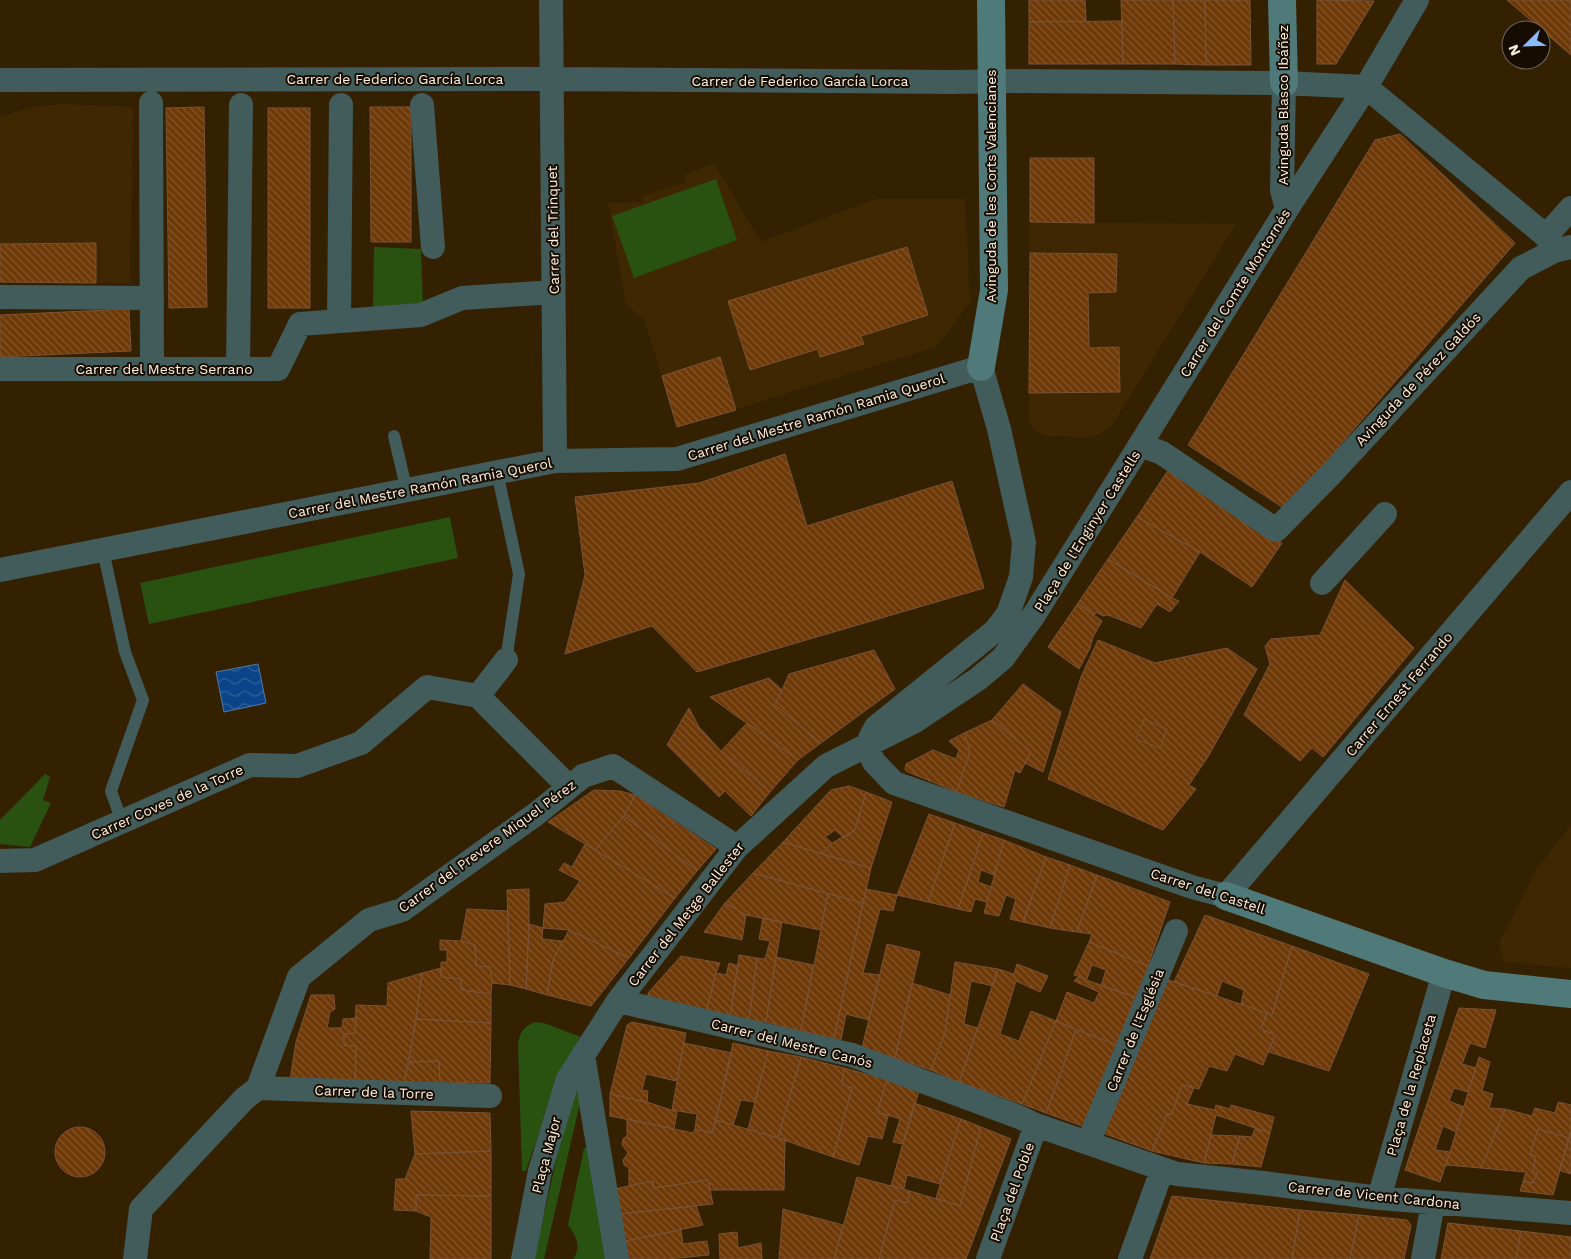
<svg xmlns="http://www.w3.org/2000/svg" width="1571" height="1259" viewBox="0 0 1571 1259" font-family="'Work Sans',sans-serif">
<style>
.built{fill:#3f2801}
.green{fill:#295110}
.water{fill:url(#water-waves);stroke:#5479a3}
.building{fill:url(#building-back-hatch);stroke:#7a5236}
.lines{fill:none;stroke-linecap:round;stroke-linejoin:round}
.lane{stroke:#425b5b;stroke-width:12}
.street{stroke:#425b5b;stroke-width:24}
.secondary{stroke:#507979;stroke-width:28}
.labels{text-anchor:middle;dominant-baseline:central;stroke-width:4;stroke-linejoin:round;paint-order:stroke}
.street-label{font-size:14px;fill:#fff2e1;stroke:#170c00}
</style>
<defs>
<pattern id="water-waves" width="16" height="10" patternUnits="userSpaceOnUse" patternTransform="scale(1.25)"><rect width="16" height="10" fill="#0a4589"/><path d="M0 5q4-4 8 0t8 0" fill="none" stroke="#2f6099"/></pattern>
<pattern id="building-back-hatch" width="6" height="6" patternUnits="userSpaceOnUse" patternTransform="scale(1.25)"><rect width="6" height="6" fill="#6e3907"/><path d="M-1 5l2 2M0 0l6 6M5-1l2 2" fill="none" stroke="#84562b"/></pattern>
</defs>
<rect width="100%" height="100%" fill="#342102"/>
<path class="built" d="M63 104 133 107 130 283 0 282V117L31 107Z
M714 163 761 242 875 199H965L970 302 936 347 677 427 645 321 626 304 608 203 643 202 642 196 687 182 684 175Z
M1030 222 1236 224 1111 427 1098 435 1084 437 1042 435 1034 429 1029 419Z
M1571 825V968L1504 962 1499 943 1536 870Z"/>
<path class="green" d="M716 179 737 240 634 278 612 216Z
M374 247 421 249 423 306 373 307Z
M450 517 458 558 149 624 140 583Z
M45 774 50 777 43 800 51 803 30 847 0 844V820Z
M535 1022 544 1023 581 1037C559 1080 541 1125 526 1171H522L518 1044C520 1032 523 1027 535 1022Z
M572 1090 577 1093 580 1103 544 1259H534Z
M584 1148 594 1150 609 1259H573C582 1247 576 1236 568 1225Z"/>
<path class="water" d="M258 664 266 703 224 712 216 672Z"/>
<path class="building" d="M1029 0H1085L1086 21 1029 22Z
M1121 0H1173L1175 64H1123Z
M1173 0H1205L1206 65 1175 64Z
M1205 0H1250L1251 65H1206Z
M1317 0 1374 1 1336 64H1317Z
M1507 0H1571V55Z
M1122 21 1123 64H1029V22Z
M204 107 207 307 169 308 166 108Z
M370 107H411V242H371Z
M268 108H310V308H268Z
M1400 134 1515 243 1285 509 1188 445 1375 140Z
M1030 158H1094V223L1030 222Z
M96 243V283L0 282V244Z
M907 247 928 315 861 336 864 344 820 357 818 349 750 370 728 301Z
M1030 253 1117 254 1116 292 1088 293 1089 348 1119 347 1120 392 1029 393Z
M129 309 131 351 0 357V315Z
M720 357 736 410 677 427 662 376Z
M785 454 807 526 952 481 984 588 697 672 652 626 565 654 585 575 575 497 699 483Z
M1171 466 1282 543 1252 587 1197 550 1137 517Z
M1137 517 1200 552 1172 598 1108 559Z
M1108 559 1172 598 1179 601 1170 612 1157 604 1141 628 1108 615 1103 616 1096 612 1094 616 1078 603Z
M1345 580 1414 648 1323 757 1312 748 1300 761 1244 715 1270 664 1265 646 1271 639 1320 635Z
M1078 603 1102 621 1093 637 1090 648 1079 669 1048 647Z
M1098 640 1155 663 1227 648 1257 669 1209 755 1189 785 1196 789 1163 830 1048 779 1081 677Z
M874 650 895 689 821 743 775 705 789 674Z
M769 678 782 690 775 705 821 743 798 760 710 697Z
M1023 684 1061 712 1043 772 1025 763 1031 752 992 720Z
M689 708 699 727 721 751 770 792 751 816 725 791 719 797 667 745Z
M1144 719 1167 729 1160 748 1136 739Z
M992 720 1031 752 1020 773 1015 770 1004 807 957 792 970 751 964 733Z
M747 723 798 760 770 792 721 751Z
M964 733 970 751 957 792 908 772 905 770 906 764 933 750 956 759 959 750 949 741Z
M849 786 866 792 855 830 844 838 835 830 825 837 832 843 822 854 783 842 831 790Z
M594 790 620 791 635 795 624 816 595 850 548 822Z
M866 792 892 802 871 868 822 854 832 843 855 830Z
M635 795 716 849 697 871 624 816Z
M929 814 955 823 928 902 897 895Z
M624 816 697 871 675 898 595 850Z
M955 823 983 833 958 909 928 902Z
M983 833 1004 840 994 875 981 870 978 882 991 887 987 902 975 899 971 912 958 909Z
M1004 840 1046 857 1023 922 1010 919 1016 899 1006 895 999 916 984 913Z
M783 842 871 868 863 903 753 873Z
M585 844 675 898 629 958 569 930 543 928 545 904 565 902 580 881 559 870 564 863 572 867Z
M1046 857 1070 865 1050 928 1023 922Z
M1070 865 1097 875 1077 932 1050 928Z
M753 873 828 894 820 930 746 915 725 903Z
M1097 875 1170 902 1148 966 1089 942 1092 934 1077 932Z
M529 889V924L526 989 510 985 507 890Z
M866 889 897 895 893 911 880 909 863 973 880 975 869 1020 846 1014 841 1040 834 1038Z
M828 894 863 903 834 1038 801 1031Z
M725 903 746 915 742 940 704 932Z
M467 909 508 911 510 985 492 983 490 967 476 966 475 945 461 941Z
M1205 915 1292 946 1272 1015 1241 1004 1244 990 1222 981 1217 996 1174 982Z
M763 918 782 922 766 1022 749 1020 757 958 765 959 770 941 759 939Z
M529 924 543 928 542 939 563 941 553 960 547 995 526 989Z
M569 930 629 958 591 1006 547 995 553 960Z
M440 940 461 941 475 945 476 966 490 967 492 983 491 994 461 990V979L441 977V962H447V950H440Z
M1089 942 1148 966 1135 997 1101 986 1106 970 1092 965 1087 979 1074 975Z
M887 944 920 952 895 1058 862 1048Z
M1292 946 1369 974 1329 1071 1269 1052 1275 1035 1261 1029 1267 1013 1272 1015Z
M739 955 757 958 749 1020 730 1018Z
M681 956 720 963 716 973 706 1012 648 997V993Z
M776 957 813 965 801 1031 766 1022Z
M955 962 998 969 993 986 971 981 964 1024 978 1028 959 1082 931 1070 945 1033Z
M729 963 738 966 730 1018 706 1012 716 973 726 975Z
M1017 964 1048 976 1040 992 1016 981 1000 1034 1019 1041 1031 1011 1056 1021 1022 1104 959 1082 998 969 1014 974Z
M441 968V977L461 979V990L491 994V1023L416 1019 422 973Z
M422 973 416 1019 404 1083 355 1082 356 1046 344 1045V1034L355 1033 356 1005 387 1006 388 983Z
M1078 977 1135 997 1117 1045 1056 1021 1067 992 1094 1003 1099 992 1074 981Z
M1163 978 1267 1013 1261 1029 1275 1035 1263 1065 1235 1054 1227 1071 1209 1066 1199 1089 1182 1085 1172 1114H1167L1152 1151 1100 1132Z
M912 983 950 995 945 1033 931 1070 895 1058Z
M311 995H334L335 1009 330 1012 327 1028H342L343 1019 356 1018 355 1033 344 1034V1045L356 1046 355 1082 290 1080 296 1042Z
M1459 1008 1496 1010 1485 1048 1470 1043 1462 1064 1476 1068 1468 1092 1454 1088 1449 1101 1464 1107 1456 1132 1443 1126 1435 1150 1450 1152 1440 1182 1405 1170Z
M416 1019 491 1023 490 1083 440 1082 439 1061 409 1062Z
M1056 1021 1076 1030 1046 1113 1022 1104Z
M632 1022 686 1033 676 1081 646 1074 642 1090 648 1091 647 1102 610 1094 627 1025Z
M1076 1030 1117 1045 1085 1127 1046 1113Z
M684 1043 732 1053 712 1133 695 1129 697 1114 672 1110Z
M733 1043 768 1051 755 1102 741 1100 733 1125 716 1120Z
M768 1051 801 1057 778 1138 748 1129Z
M801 1057 844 1068 842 1085 852 1088 833 1157 778 1138Z
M1479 1057 1490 1062 1482 1091 1493 1094 1489 1108 1505 1109 1481 1168 1446 1165Z
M439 1061 440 1082 404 1083 409 1062Z
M844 1068 887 1080 877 1112 888 1116 882 1139 868 1136 859 1165 833 1157 852 1088 842 1085Z
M887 1080 919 1091 903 1144 893 1142 900 1119 877 1112Z
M1182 1085 1194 1088 1187 1104 1215 1110 1216 1105 1230 1109 1231 1105 1274 1117 1270 1133 1216 1115 1204 1163 1152 1151 1167 1114H1172Z
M610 1094 647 1102 677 1112 674 1129 610 1116Z
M1558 1102 1571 1105V1131L1569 1138 1538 1129 1530 1154 1536 1156 1533 1171 1537 1173 1533 1183 1523 1182 1526 1172 1481 1168 1505 1109 1532 1116 1535 1108 1555 1113Z
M914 1103 961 1119 940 1184 907 1175 904 1189 891 1186Z
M411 1111 490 1113 491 1151 415 1154Z
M627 1119 693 1133 695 1129 712 1133 716 1120 785 1140 784 1190H710L708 1180 653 1188V1181L629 1186V1168L624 1165 623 1160 628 1153 622 1145 623 1139 627 1136Z
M961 1119 981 1127 960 1206 936 1198Z
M55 1152a25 25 0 1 1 50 0a25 25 0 1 1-50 0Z
M981 1127 1011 1139 966 1259H879L895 1200 907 1203 910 1191 960 1206Z
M1255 1128 1270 1133 1261 1167 1232 1164 1240 1136 1252 1137Z
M1538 1129 1569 1138 1553 1195 1520 1191 1523 1182 1533 1183 1537 1173 1533 1171 1536 1156 1530 1154Z
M1571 1131V1174L1559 1170Z
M1211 1135 1240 1136 1232 1164 1204 1163Z
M491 1151V1196L416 1195V1211L394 1210 396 1179H405L415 1154Z
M857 1177 910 1191 907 1203 895 1200 879 1259H834Z
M708 1180 713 1204 620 1214 614 1189 653 1181V1188Z
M416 1195 491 1196V1259H430L431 1217 416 1211Z
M1172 1196 1300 1210 1292 1259H1150Z
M696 1206 703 1225 625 1241 620 1214Z
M783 1209 843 1225 834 1259H779Z
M1300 1210 1359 1215 1350 1259H1292Z
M1359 1215 1407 1220 1411 1225 1404 1259H1350Z
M1448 1223 1521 1231 1516 1259H1441Z
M681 1230 683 1244 707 1241 709 1255 668 1259H628L625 1241Z
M1521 1231 1571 1237V1259H1516Z
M737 1232 738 1248 761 1243 762 1259H720L719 1234Z"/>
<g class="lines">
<path class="lane" d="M394 436 407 491
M497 472 519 574 506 660
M103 550 125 652 143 700 111 791 122 822"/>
<path class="street" d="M551 0 555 461
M0 80 552 79 952 82 1019 81 1284 83 1366 87 1546 236 1554 251
M1284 83 1282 190 1287 209
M151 103 152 369
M422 105 433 247
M1546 236 1571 208
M0 297 152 298
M339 321 341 105
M0 369H278L300 324 421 315 462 298 539 293
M238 369 241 105
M1141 445 1162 453 1276 530 1330 475 1521 268 1554 251 1571 247
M0 570 555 461 677 459 981 367 999 429 1024 542 1021 577 1008 614 996 630 876 727 870 738
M1322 583 1385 514
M478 696 569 787
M478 696 506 660
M866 745 874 762 894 783 1192 887 1226 896 1571 492
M0 861 35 860 250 765 297 766 361 743 427 687 478 696
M618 1001 852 1055 1019 1117 1036 1125 1177 1174 1263 1183 1379 1198 1571 1213
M583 1055 617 1259
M258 1088 490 1096
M1088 1143 1176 931
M1379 1198 1444 973
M135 1259 141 1209 244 1099 258 1088 299 977 369 920 402 910 536 814 583 776 613 766 737 847
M523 1259 540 1171 568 1079 618 1001 737 847 826 766 915 721 978 679 1003 658 1034 615 1287 209 1366 87 1417 0
M988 1259 1036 1125
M1130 1259 1162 1170
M1423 1259 1433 1203"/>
<path class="secondary" d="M1282 0 1284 83
M981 367 994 290 991 0
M1226 896 1444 973 1484 985 1571 994"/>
</g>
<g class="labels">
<g class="street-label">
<text x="395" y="79">Carrer de Federico García Lorca</text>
<text x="800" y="81">Carrer de Federico García Lorca</text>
<text transform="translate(1283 105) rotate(-90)">Avinguda Blasco Ibáñez</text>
<text transform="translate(991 186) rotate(-90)">Avinguda de les Corts Valencianes</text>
<text transform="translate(553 230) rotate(-91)">Carrer del Trinquet</text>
<text transform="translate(1235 293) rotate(-58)">Carrer del Comte Montornés</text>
<text x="164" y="369">Carrer del Mestre Serrano</text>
<text transform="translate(1418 379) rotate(-47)">Avinguda de Pérez Galdós</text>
<text transform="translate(816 417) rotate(-17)">Carrer del Mestre Ramón Ramia Querol</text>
<text transform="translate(420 488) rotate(-11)">Carrer del Mestre Ramón Ramia Querol</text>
<text transform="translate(1087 531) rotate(-58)">Plaça de l'Enginyer Castells</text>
<text transform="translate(1399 694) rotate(-50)">Carrer Ernest Ferrando</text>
<text transform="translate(167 802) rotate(-24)">Carrer Coves de la Torre</text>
<text transform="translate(487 846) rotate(-36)">Carrer del Prevere Miquel Pérez</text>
<text transform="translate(1208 891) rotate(18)">Carrer del Castell</text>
<text transform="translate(686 914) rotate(-52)">Carrer del Metge Ballester</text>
<text transform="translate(1135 1030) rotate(-68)">Carrer de l'Església</text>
<text transform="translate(792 1043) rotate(14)">Carrer del Mestre Canós</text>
<text transform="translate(1411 1085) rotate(-74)">Plaça de la Replaceta</text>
<text transform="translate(374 1092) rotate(2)">Carrer de la Torre</text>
<text transform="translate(546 1155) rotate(-75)">Plaça Major</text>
<text transform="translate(1012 1192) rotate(-70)">Plaça del Poble</text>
<text transform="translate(1374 1195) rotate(6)">Carrer de Vicent Cardona</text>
</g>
</g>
<g transform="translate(1526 45) rotate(247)"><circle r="24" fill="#170c00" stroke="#74685a"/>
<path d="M0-4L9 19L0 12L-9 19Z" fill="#89bafc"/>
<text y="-8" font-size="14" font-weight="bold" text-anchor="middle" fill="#fff2e1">N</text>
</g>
</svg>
